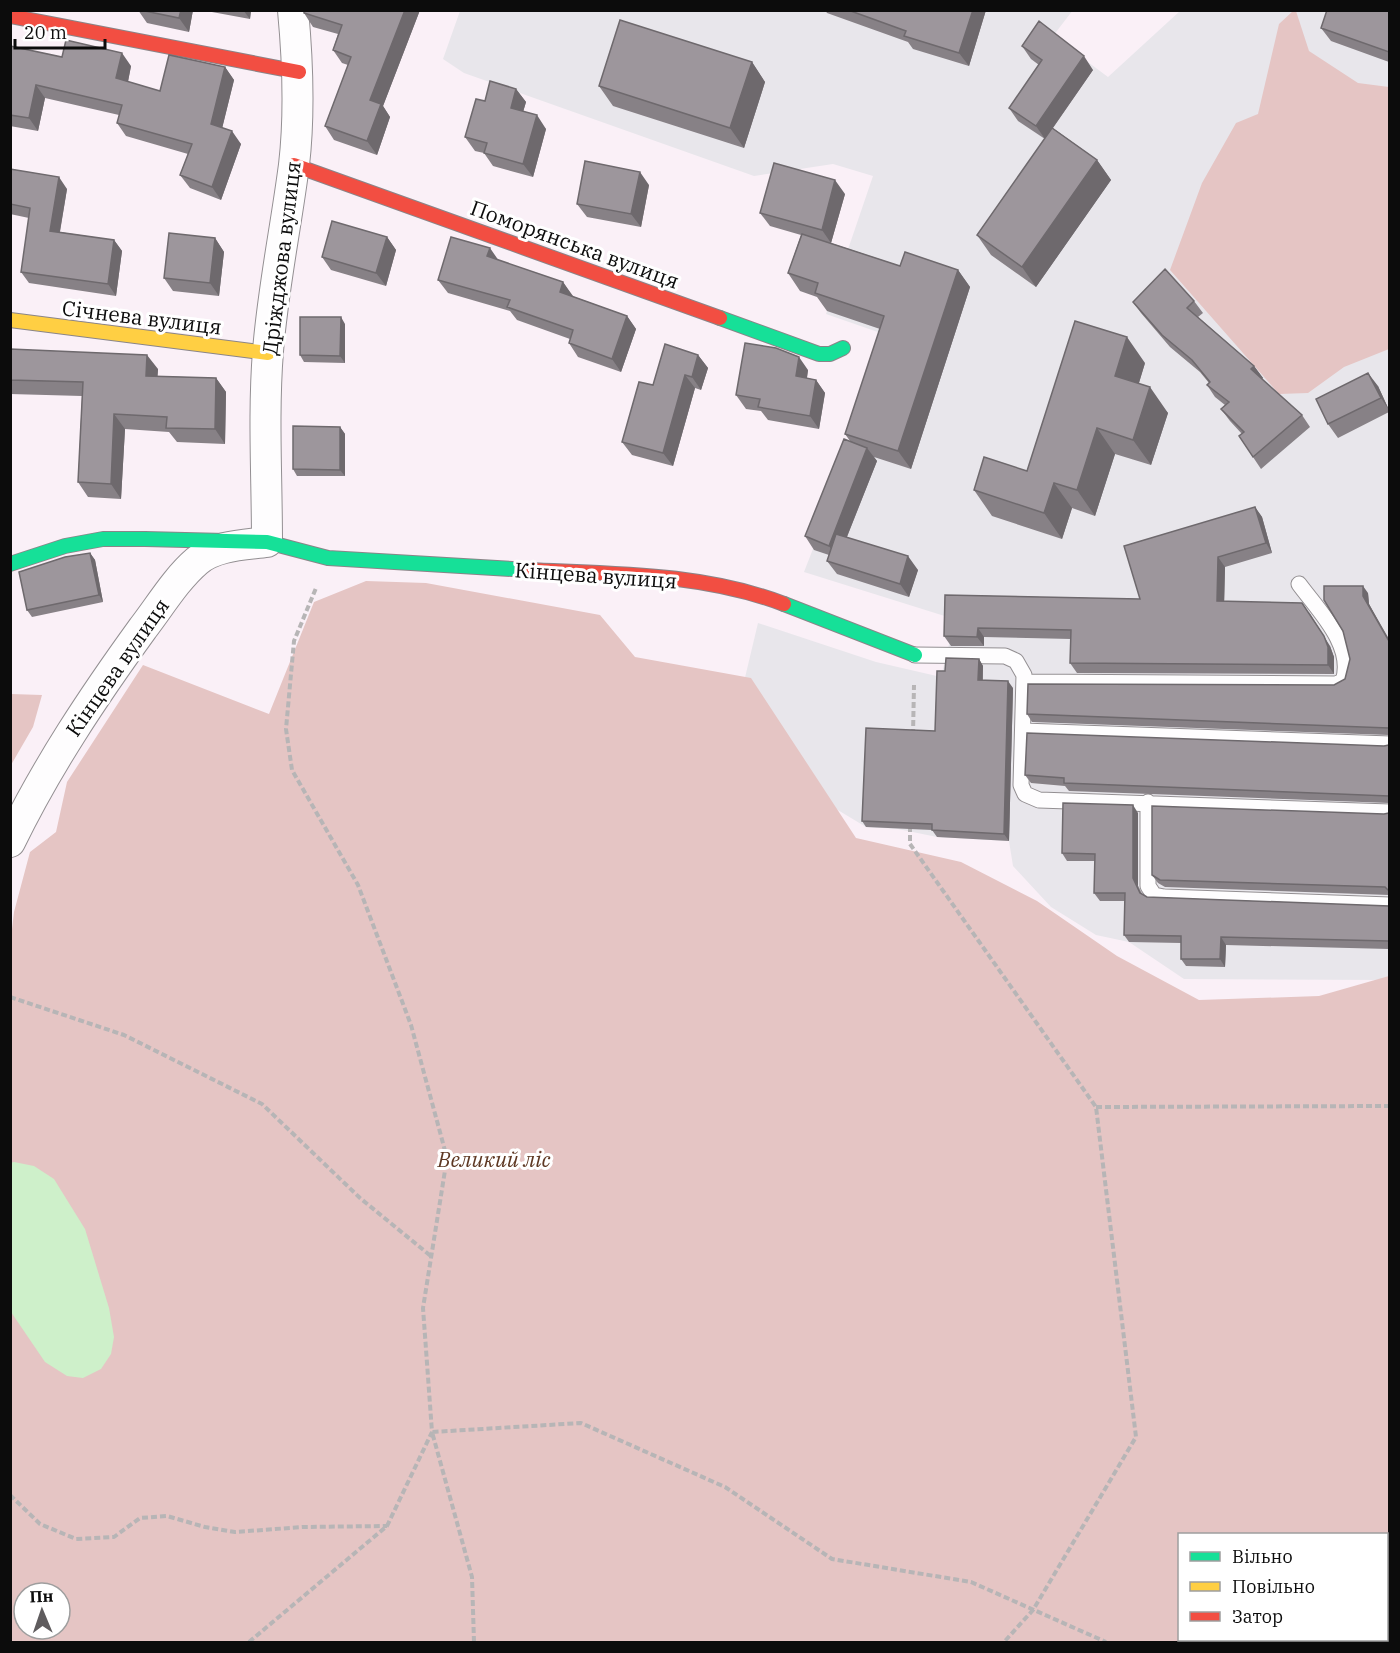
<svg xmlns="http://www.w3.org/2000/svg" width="1400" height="1653" viewBox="0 0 1400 1653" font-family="'IBM Plex Serif',serif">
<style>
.industrial{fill:#e8e6eb}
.forest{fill:#e5c5c4;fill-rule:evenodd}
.water{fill:#cef0ca}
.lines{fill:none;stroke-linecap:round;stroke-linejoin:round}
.lane-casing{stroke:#938f92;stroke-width:17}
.street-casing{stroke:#938f92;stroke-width:32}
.fast-casing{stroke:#8a8588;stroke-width:16}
.slow-casing{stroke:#8a8588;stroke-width:16}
.jam-casing{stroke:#8a8588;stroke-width:16}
.path{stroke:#b7b5b6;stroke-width:4;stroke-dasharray:6 3;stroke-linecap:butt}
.lane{stroke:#fefdfe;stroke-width:15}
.street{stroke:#fefdfe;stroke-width:30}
.fast{stroke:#16e098;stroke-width:14}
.slow{stroke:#ffcf43;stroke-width:14}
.jam{stroke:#f24e42;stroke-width:14}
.wall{fill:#878186}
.shaded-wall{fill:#6e696d}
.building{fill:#9d969c;stroke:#6e696d;stroke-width:1.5}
.labels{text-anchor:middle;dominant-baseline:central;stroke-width:6;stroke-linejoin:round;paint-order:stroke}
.street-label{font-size:21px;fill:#0c0c0c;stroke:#fff}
.park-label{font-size:21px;font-style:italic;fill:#5e3823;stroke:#fff}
</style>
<rect width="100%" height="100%" fill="#faf0f7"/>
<path class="industrial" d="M1073 10 1053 36 1108 77 1180 11H1389V980L1184 979 1129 942 1096 935 1051 907 1013 866 1009 841 937 837 898 829 866 827 793 783 743 686 758 623 876 662 941 677 951 636V618L804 572 895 338 826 314 873 176 833 164 754 176 464 73 443 59 460 11Z"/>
<path class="forest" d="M1293 11H1296L1309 51 1358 83 1389 87V349L1344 367 1308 393 1279 394 1170 270 1202 183 1236 123 1258 114 1279 24Z
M366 581 426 583 600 615 635 657 751 678 856 838 961 862 1037 901 1117 956 1199 1000 1319 996 1389 976V1642H11L10 946 14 912 30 852 56 832 67 782 143 665 269 714 314 602ZM1180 1534H1386V1640H1180ZM24 1593H60V1629H24Z
M11 694 42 695 33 727 11 765Z"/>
<path class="water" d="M14 1162 34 1166 54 1179 85 1229 109 1308 114 1337 111 1354 101 1369 83 1378 67 1376 45 1362 11 1312 10 1163Z"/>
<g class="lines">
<defs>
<path id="lane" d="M915 655 1005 656 1016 661 1024 675 1021 785 1025 794 1039 800 1390 812
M1024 682 1336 684 1343 681C1355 646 1318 610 1299 584
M1023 731 1390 744
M1148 802V886L1154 895 1164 897 1390 905"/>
<path id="street" d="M10 842C47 766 93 697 143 628 160 606 176 579 197 561 216 545 245 545 267 542 267 479 263 414 268 351 273 288 286 227 294 165 300 113 298 63 293 10"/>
<path id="fast" d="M720 318 819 354H830L843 348
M10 564 65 546 103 539H145L267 542 328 558 529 570
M784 604 915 655"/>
<path id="slow" d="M10 320 268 353"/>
<path id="jam" d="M10 16 299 72
M294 165 720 318
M529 570C614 574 703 573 784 604"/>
</defs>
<use href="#lane" class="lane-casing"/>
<use href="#street" class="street-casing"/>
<use href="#fast" class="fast-casing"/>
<use href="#slow" class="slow-casing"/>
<use href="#jam" class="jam-casing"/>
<path class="path" d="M913 735 914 685
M910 826V844L1096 1107 1136 1437 1033 1610 1004 1642
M10 997 124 1035 262 1104 360 1198 432 1257
M1096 1107 1390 1106
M10 1495 40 1524 76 1539 114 1537 140 1518 167 1516 205 1527 235 1532 303 1527 387 1526
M249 1642 387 1526 432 1432 423 1308 447 1158 411 1025 358 885 292 770 286 729 294 641 316 588
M474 1642 472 1577 432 1432 581 1423 725 1487 832 1559 971 1582 1106 1642"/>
<use href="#lane" class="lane"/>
<use href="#street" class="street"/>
<use href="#fast" class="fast"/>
<use href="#slow" class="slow"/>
<use href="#jam" class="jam"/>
</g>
<path class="wall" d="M138 10H193L189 32 147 23Z
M201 10H251L250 19Z
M304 10H420L383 106 390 117 377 155 334 140 325 126 348 65 342 63 333 50 338 34 313 27 304 13Z
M825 10H986L969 66 913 49 908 42 827 13Z
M1389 10V62L1331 41 1321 28Z
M10 46 62 57 131 66 128 82 160 91 225 67 234 80 222 128 241 144 221 200 190 188 180 175 188 154 126 136 117 123 119 115 45 98 38 131 10 126Z
M1022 46 1093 70 1053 128 1097 160 1111 180 1036 287 991 255 977 235 1045 139 1018 121 1009 108 1039 65 1031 59Z
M752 62 765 82 744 148 613 106 599 86Z
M516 89 526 102 523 112 546 129 533 177 493 166 484 153 475 151 465 137 485 101Z
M10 169 67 189 60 232 114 240 122 251 116 296 29 283 21 272 29 218 10 214Z
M649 185 641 227 587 217 577 204Z
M845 194 831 243 822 240 900 266 958 270 970 287 911 469 874 457 877 461 847 537 918 570 909 597 837 574 827 561 829 555 814 550 805 536 850 441 845 434 880 329 827 311 817 297 800 291 788 273 801 235 770 226 760 213Z
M387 237 396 250 386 286 331 270 322 257Z
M215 238 224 252 219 296 173 291 164 278Z
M498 260 563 282 572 296 627 316 636 329 621 372 578 357 569 343 570 339 517 320 510 311 448 293 438 280Z
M1194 301 1203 313 1198 317 1254 366 1263 378 1262 379 1302 415 1310 427 1261 469 1253 457 1242 434 1230 421 1221 409 1225 405 1215 397 1207 385 1209 383 1200 372 1170 347 1141 313 1133 302Z
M345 324V363L304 362 300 355Z
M10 349 158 369 157 376 216 378 226 392 225 444 177 442 169 432 125 429 121 499 88 497 78 482 82 396 10 394Z
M698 355 708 368 701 390 695 388 673 466 632 455 622 442Z
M1145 363 1139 383 1168 413 1151 465 1115 454 1095 516 1072 508 1062 539 992 516 974 490 1027 471Z
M808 370 807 378 816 380 825 393 819 429 768 420 761 411 746 409 736 395Z
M1378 386 1389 410V412L1338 438 1328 424Z
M340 427 345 434V476H297L293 469Z
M1255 507 1262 517 1272 553 1225 567 1224 601 1330 646 1334 657V674L1077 673 1070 663 1071 639 984 637V646H951L944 636 945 595 1140 599Z
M90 553 95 560 103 602 32 617 27 610Z
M1368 593 1369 604 1389 639V735L1032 722 1027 714 1334 685 1345 679Z
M979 659 983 666V680L1013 688 1009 841 937 837 932 830 866 827 862 821 935 731 945 671Z
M1389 745V803L1069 791 1065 786 1031 783 1025 775 1384 746Z
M1138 813V886L1142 894 1147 897 1389 906V949L1226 945 1225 967 1186 966 1181 959V943L1129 942 1124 935 1125 901H1100L1094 893 1095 861H1067L1062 853Z
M1389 813V895L1165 887 1158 883 1152 875Z"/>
<path class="shaded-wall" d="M181 10H193L189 32 179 18Z
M243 10H251L250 19Z
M405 10H420L383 106 390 117 377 155 367 141 370 100Z
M973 10H986L969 66 959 53Z
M122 53 131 66 126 91 116 78Z
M1084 56 1093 70 1045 139 1036 126Z
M752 62 765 82 744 148 730 128Z
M225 67 234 80 220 137 211 124Z
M36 85 45 98 38 131 29 118Z
M516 89 526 102 520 122 511 108Z
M537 115 546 129 533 177 523 164Z
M232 131 241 144 221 200 212 187Z
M1097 160 1111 180 1036 287 1022 267Z
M640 172 649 185 641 227 631 214Z
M59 177 67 189 58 242 50 231Z
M835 180 845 194 831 243 822 230Z
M387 237 396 250 386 286 376 273Z
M215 238 224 252 219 296 210 283Z
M114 240 122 251 116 296 108 284Z
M490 248 499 261 487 256Z
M958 270 970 287 911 469 898 451Z
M563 282 573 296 569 305 560 292Z
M627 316 636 329 621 372 612 359Z
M341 317 345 324V363L340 356Z
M1127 337 1145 363 1133 402 1115 376Z
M147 355 158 369 157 390 146 376Z
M698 355 708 368 701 390 692 377Z
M799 357 808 370 805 390 796 376Z
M1254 366 1263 378 1259 381 1251 369Z
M1368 373 1378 386 1389 410 1381 398Z
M685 375 695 388 673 466 663 453Z
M216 378 226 392 225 444 215 429Z
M816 380 825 393 819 429 810 416Z
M1150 387 1168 413 1151 465 1133 440Z
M114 414 125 429 121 499 111 484Z
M340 427 345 434V476L340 470Z
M1097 428 1115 454 1095 516 1077 490Z
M867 448 877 461 838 559 829 546Z
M1054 483 1072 508 1062 539 1044 513Z
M1255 507 1262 517 1272 553 1266 543Z
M90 553 95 560 103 602 99 595Z
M908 556 918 570 909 597 900 584Z
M1218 557 1225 567 1224 611 1217 601Z
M1363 586 1368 593 1369 604 1389 641 1363 596Z
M1309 612 1330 646 1334 657V674L1328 665Z
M978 628 984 637V646L977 637Z
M979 659 983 666 982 687 978 680Z
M1008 681 1013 688 1009 841 1004 834Z
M1133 805 1138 813V886L1146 900 1133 878Z
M1221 937 1226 945 1225 967 1220 959Z"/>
<path class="building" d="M140 10H181L179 18Z
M304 10H405L370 100 381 104 367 141 325 126 351 57 333 50 342 25 304 13Z
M848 10H973L959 53 904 36 906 31Z
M1327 10H1389V52L1321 28Z
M620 20 752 62 730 128 599 86Z
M1039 21 1084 56 1036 126 1009 108 1042 60 1022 46Z
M66 40 122 53 116 78 160 91 169 55 225 67 211 124 232 131 212 187 180 175 192 144 117 123 122 105 36 85 29 118 10 115V46L62 57Z
M490 81 516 89 511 108 537 115 523 164 484 153 487 143 465 137 476 99 485 101Z
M1052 128 1097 160 1022 267 977 235Z
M585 161 640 172 631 214 577 204Z
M774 163 835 180 822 230 760 213Z
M10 169 59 177 50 231 114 240 108 284 21 272 30 208 10 204Z
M332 221 387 237 376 273 322 257Z
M169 233 215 238 210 283 164 278Z
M802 234 900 266 905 252 958 270 898 451 845 434 884 316 815 293 818 283 788 273Z
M451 237 490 248 487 256 563 282 560 292 627 316 612 359 569 343 573 330 507 307 510 300 438 280Z
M1165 269 1194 301 1187 308 1254 366 1251 369 1302 415 1253 457 1239 436 1244 432 1221 409 1229 402 1207 385 1210 382 1192 360 1162 335 1133 302Z
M300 317H341L340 356 300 355Z
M1075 321 1127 337 1115 376 1150 387 1133 440 1097 428 1077 490 1054 483 1044 513 974 490 984 457 1027 471Z
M745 343 776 348 799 357 796 376 816 380 810 416 758 407 760 399 736 395Z
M665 344 698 355 692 377 685 375 663 453 622 442 639 382 653 385Z
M10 349 147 355 146 376 216 378 215 429 166 428 167 417 114 414 111 484 78 482 83 382 10 380Z
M1368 373 1381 398 1328 424 1316 399Z
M293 426 340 427V470L293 469Z
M844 439 867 448 829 546 805 536Z
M1255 507 1266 543 1218 557 1217 601 1302 603 1324 636 1328 647V665L1070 663 1071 630 978 628 977 637 944 636 945 595 1140 599 1124 546Z
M836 534 908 556 900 584 827 561Z
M90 553 99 595 27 610 19 572 65 557Z
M1324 586H1363V596L1389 641V728L1027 714 1028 684 1334 685 1345 679 1350 659 1343 631 1324 600Z
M946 658 979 659 978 680 1008 681 1004 834 932 830V824L862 821 866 728 935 731 937 671H945Z
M1027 733 1384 746 1389 745V796L1064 783V778L1025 775Z
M1063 803 1133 805V878L1140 893 1147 897 1389 906V941L1221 937 1220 959H1181V936L1124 935 1125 893H1094L1095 854 1062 853Z
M1152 806 1384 814 1389 813V891L1385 887 1160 880 1152 875Z"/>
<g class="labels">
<g class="street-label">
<text transform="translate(575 244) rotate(20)">Поморянська вулиця</text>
<text transform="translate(281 258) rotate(-83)">Дріжджова вулиця</text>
<text transform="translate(142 317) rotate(7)">Січнева вулиця</text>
<text transform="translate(596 575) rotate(4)">Кінцева вулиця</text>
<text transform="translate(117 667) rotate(-55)">Кінцева вулиця</text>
</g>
<g class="park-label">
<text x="494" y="1159">Великий ліс</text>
</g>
</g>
<rect width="1400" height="1653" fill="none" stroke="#0c0c0c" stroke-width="24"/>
<rect x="1178" y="1533" width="210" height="108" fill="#ffffff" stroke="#9e9e9e" stroke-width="1.5"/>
<rect x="1190" y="1552" width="30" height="9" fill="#16e098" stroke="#9e9e9e" stroke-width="1.5"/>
<text x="1232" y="1563" font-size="18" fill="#0c0c0c">Вільно</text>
<rect x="1190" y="1582" width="30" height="9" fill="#ffcf43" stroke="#9e9e9e" stroke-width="1.5"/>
<text x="1232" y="1593" font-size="18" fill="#0c0c0c">Повільно</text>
<rect x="1190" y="1612" width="30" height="9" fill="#f24e42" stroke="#9e9e9e" stroke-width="1.5"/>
<text x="1232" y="1623" font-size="18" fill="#0c0c0c">Затор</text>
<g transform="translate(42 1611) rotate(358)"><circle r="28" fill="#ffffff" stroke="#9e9e9e" stroke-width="1.5"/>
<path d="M0-4.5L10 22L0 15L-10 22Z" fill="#5f5c5e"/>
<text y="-9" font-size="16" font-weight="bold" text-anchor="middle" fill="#0c0c0c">Пн</text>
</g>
<path d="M15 39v9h90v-9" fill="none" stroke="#0c0c0c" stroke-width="3"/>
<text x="24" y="39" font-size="18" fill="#0c0c0c" stroke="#ffffff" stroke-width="4.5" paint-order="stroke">20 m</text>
</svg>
